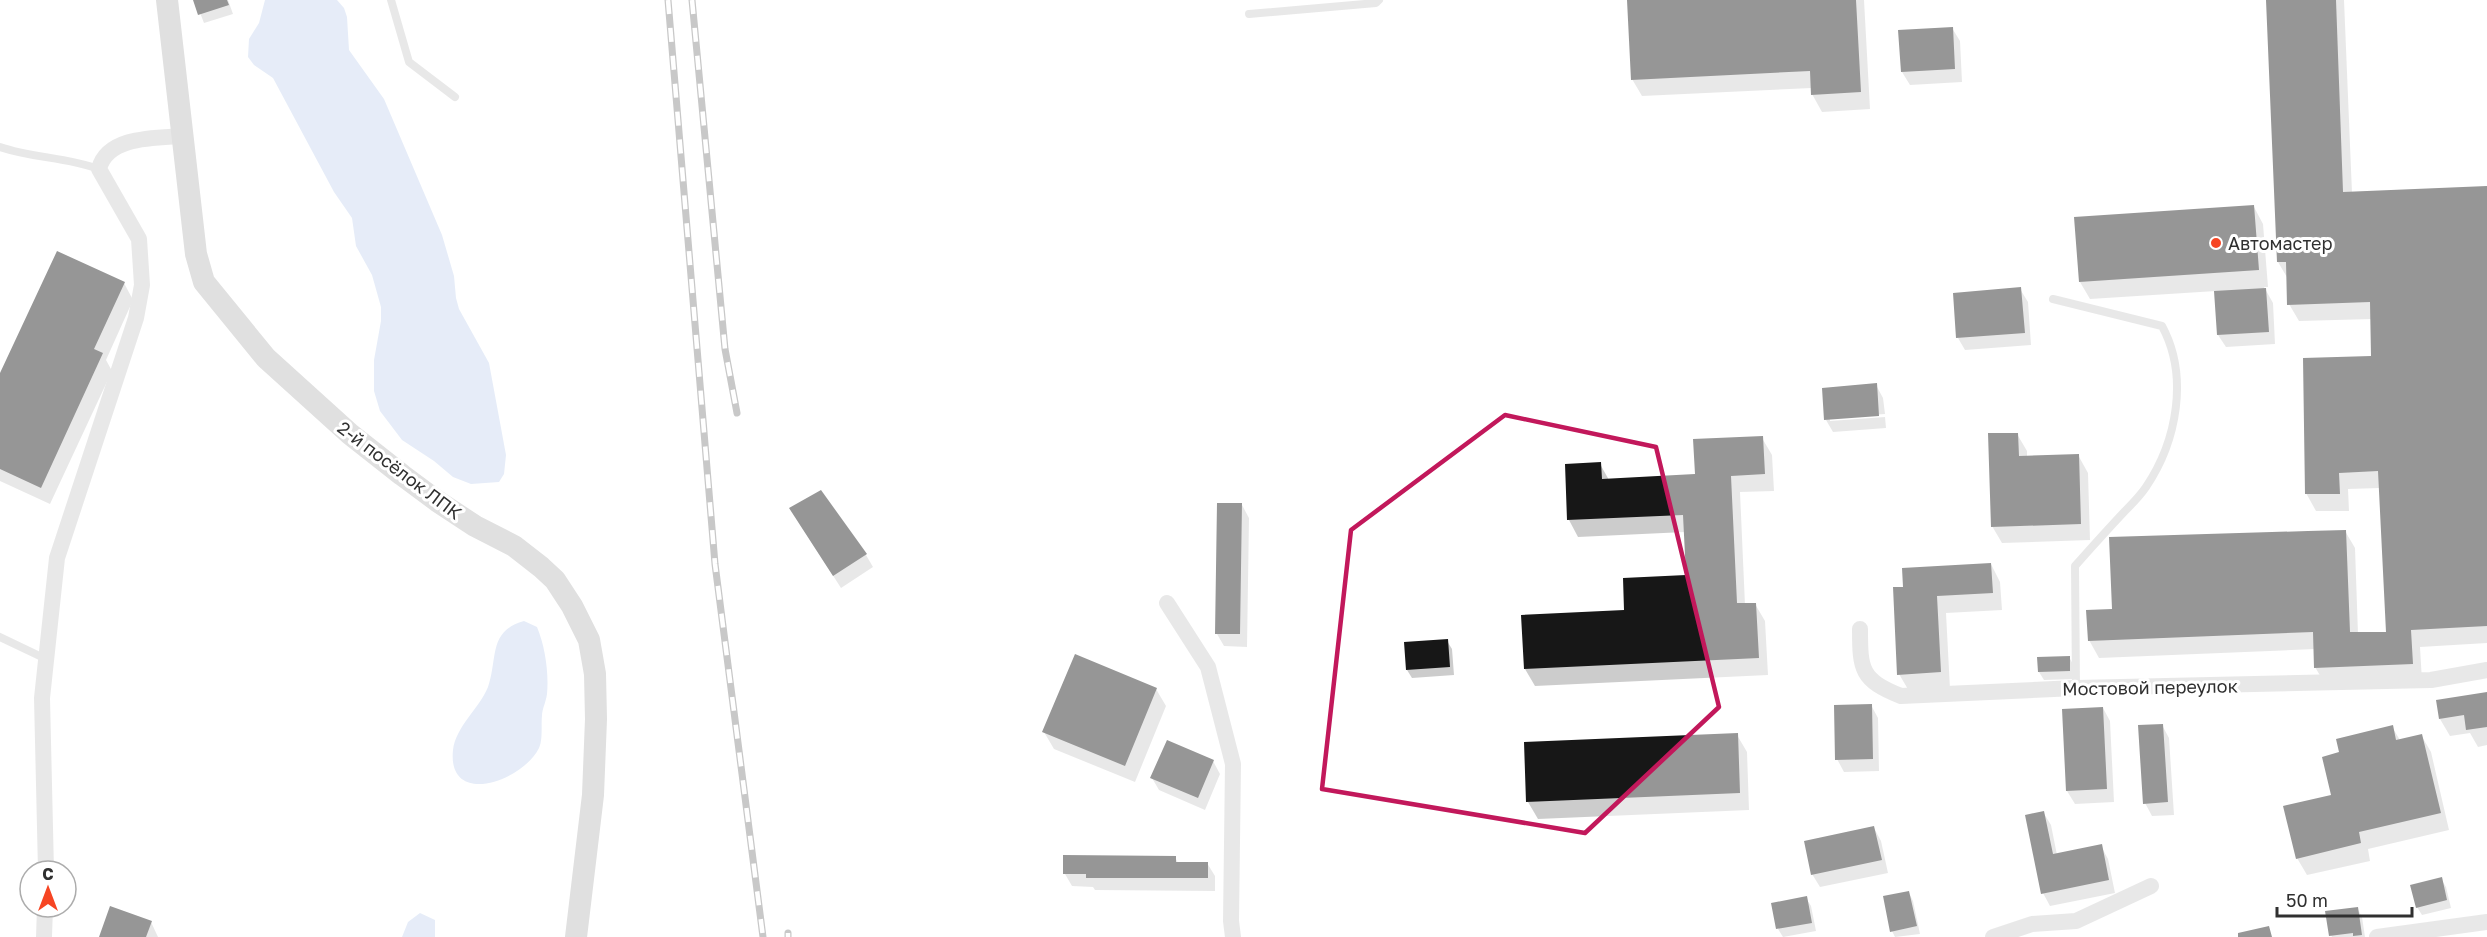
<svg xmlns="http://www.w3.org/2000/svg" width="2487" height="937" viewBox="0 0 2487 937" font-family="'Golos Text',sans-serif">
<style>
.water{fill:#c7d6ef}
.shadow{fill:#0003}
.building{fill:#171717}
.lines{fill:none;stroke-linecap:round;stroke-linejoin:round}
.lane{stroke:#cdcdcd;stroke-width:8}
.street{stroke:#cdcdcd;stroke-width:16}
.secondary{stroke:#bababa;stroke-width:22}
.rail-casing{stroke:#858585;stroke-width:7}
.rail{stroke:#fff;stroke-width:4.5;stroke-dasharray:14;stroke-linecap:butt}
.marked{fill:none;stroke:#c2185b;stroke-width:4.5;stroke-linejoin:round}
.poi-dot{fill:#f64523;stroke:#fff;stroke-width:2}
.labels{text-anchor:middle;dominant-baseline:central;stroke-width:6;stroke-linejoin:round;paint-order:stroke}
.poi-label{font-size:18px;fill:#303030;stroke:#fff;text-anchor:start}
.street-label{font-size:18px;fill:#303030;stroke:#fff}
</style>
<rect width="100%" height="100%" fill="#fff"/>
<path class="water" d="M265 0H337L344 8 347 17 349 50 384 99 442 235 454 276 456 298 459 309 489 363 506 455 504 474 499 482 471 484 453 477 434 461 402 440 380 411 374 391V360L381 321V307L372 275 356 246 352 218 334 192 273 78 254 65 248 57 249 39 259 23Z
M524 621 537 627C545 646 549 673 547 694 546 702 542 709 542 716 541 725 543 740 539 748 523 781 447 808 453 750 456 726 479 709 488 687 498 658 488 631 524 621Z
M420 913 435 920V937H402L408 922Z"/>
<path class="shadow" d="M195 0H228L233 14 204 23Z
M1628 0H1864L1870 109 1822 112 1812 94V88L1642 96 1632 79Z
M2268 0H2344L2352 193 2487 188V643L2420 647 2422 681 2325 684 2315 667V649L2099 658 2089 640 2113 611 2345 531 2355 548 2358 634H2388L2380 488 2348 489 2349 511H2316L2306 493 2373 357 2372 319 2299 321 2289 304 2288 279 2278 262Z
M1952 28 1960 41 1962 82 1910 85 1902 72Z
M2254 207 2263 224 2268 287H2264L2273 303 2275 344 2226 347 2218 335 2216 291 2090 299 2080 282Z
M124 283 133 300 106 360 112 371 50 504 0 481V377Z
M2020 289 2028 302 2031 345 1965 350 1958 338Z
M1876 385 1883 398 1885 414 1830 418V421L1885 417 1886 428 1833 432 1826 420Z
M2017 434 2027 451V457L2078 455 2088 473 2090 540 2002 543 1992 526Z
M1762 438 1772 455 1774 491 1740 492 1745 605 1755 604 1765 621 1768 675 1535 686 1525 669 1687 576 1685 532 1578 537 1569 520 1566 466 1600 464 1609 480 1696 476Z
M1242 505 1249 518 1247 647 1224 646 1217 634Z
M798 521 866 555 873 567 841 588Z
M1991 564 2000 582 2002 610 1946 613 1950 689 1909 691 1899 674 1905 588Z
M1447 641 1452 649 1454 675 1412 678 1407 670Z
M2069 657 2074 666V679L2044 680 2039 672Z
M1156 689 1166 706 1135 782 1054 749 1044 732Z
M2487 694V745L2478 747 2470 733 2450 736 2440 719Z
M1871 705 1878 718 1879 771 1844 772 1837 759Z
M2103 708 2110 721 2114 802 2075 804 2067 791Z
M2162 725 2169 738 2174 815 2152 816 2145 803Z
M2392 727 2400 740 2421 735 2431 752 2449 830 2368 849 2370 861 2307 875 2297 858 2333 796 2341 753Z
M1737 735 1747 752 1749 810 1538 819 1528 802Z
M1213 761 1220 774 1205 810 1159 790 1152 778Z
M2043 812 2051 825 2057 855 2101 846 2108 859 2115 893 2050 906 2043 893Z
M1874 828 1881 841 1888 873 1820 887 1812 874Z
M1175 857 1178 863H1207L1215 876V891L1095 890 1093 887 1072 886 1065 874Z
M2441 879 2446 887 2451 908 2422 915 2417 907Z
M1909 893 1913 901 1920 934 1895 937 1892 931Z
M1806 898 1811 906 1816 931 1783 937 1778 929 1773 904Z
M2357 908 2362 917 2365 937H2332L2331 935Z
M151 922 158 937H100Z"/>
<path class="building" d="M193 0H227L229 5 198 15Z
M1627 0H1856L1861 92 1811 95 1810 71 1631 80Z
M2266 0H2336L2343 192 2487 186V626L2411 630 2413 664 2314 668 2313 632 2088 641 2086 610 2112 609 2109 537 2308 531 2346 530 2350 632H2386L2378 471 2339 473 2340 494H2305L2303 358 2371 356 2370 302 2287 305 2286 262H2277Z
M1953 27 1955 69 1901 72 1898 30Z
M2254 205 2259 270 2079 282 2074 217Z
M57 251 125 282 94 349 103 353 41 488 0 469V373Z
M2021 287 2025 333 1956 338 1953 293Z
M2266 288 2269 332 2217 335 2214 291Z
M1877 383 1879 416 1824 420 1822 388Z
M1988 433H2018L2019 456 2079 454 2081 524 1991 527Z
M1763 436 1765 474 1731 476 1737 603H1756L1759 658 1524 669 1521 615 1624 610 1623 578 1686 575 1683 515 1567 520 1565 464 1601 462 1602 479 1695 474 1693 439Z
M821 490 867 554 833 576 789 508Z
M1217 503H1242L1240 634H1215Z
M1991 563 1993 593 1937 596 1941 672 1897 675 1893 587H1903L1902 568Z
M1448 639 1450 667 1406 670 1404 642Z
M1075 654 1157 688 1125 766 1042 732Z
M2070 656V671L2038 672 2037 657Z
M2487 692V727L2466 730 2464 715 2439 719 2436 700Z
M1872 704 1873 759 1835 760 1834 705Z
M2103 707 2107 789 2066 791 2062 709Z
M2163 724 2168 802 2143 804 2138 725Z
M2393 725 2396 740 2422 734 2441 813 2359 832 2361 843 2296 859 2283 806 2331 795 2322 757 2339 752 2336 739Z
M1738 733 1740 793 1526 802 1524 742Z
M1167 740 1214 760 1198 798 1150 778Z
M2044 811 2053 854 2102 844 2109 880 2041 894 2025 815Z
M1874 826 1882 860 1811 875 1804 841Z
M1063 855 1176 856V862H1208V878H1086V874H1063Z
M2442 877 2447 900 2416 908 2410 885Z
M1909 891 1917 926 1890 932 1883 896Z
M1807 896 1812 923 1776 929 1771 903Z
M110 906 152 921 146 937H99Z
M2358 907 2362 935 2353 936V933L2329 936 2325 911Z
M2269 926 2272 937H2238V933Z"/>
<g class="lines">
<path class="lane" d="M391 0 409 62 455 97
M1249 14 1376 3 1379 0
M0 147C32 158 65 157 99 169
M2053 299 2162 326C2189 376 2177 441 2146 487 2140 496 2132 504 2125 511 2108 529 2091 548 2075 566L2076 688
M0 637 46 659"/>
<path class="street" d="M1167 603 1208 667 1233 764 1231 921 1233 937
M1860 629C1860 670 1861 680 1901 696L2076 688 2431 680 2487 670
M46 871 42 698 57 558 136 318 142 285 139 239 99 169C107 136 156 138 183 136
M44 937 45 907
M1993 937 2032 924 2076 921 2151 886
M2377 937 2487 922"/>
<path class="secondary" d="M167 0 196 254 204 282 266 358 350 434 402 475 437 501 475 526 514 546 541 567 555 580 572 606 589 640 595 674 596 719 593 795 576 937"/>
<defs>
<path id="rail" d="M668 0 715 564 763 937
M692 0 725 349 737 413
M788 933V937"/>
</defs>
<use href="#rail" class="rail-casing"/>
<use href="#rail" class="rail"/>
</g>
<path d="M0 0H2487V937H0ZM1505 415 1656 447 1719 707 1585 833 1322 789 1351 530Z" fill="#fff" fill-opacity=".55" fill-rule="evenodd"/>
<path class="marked" d="M1505 415 1656 447 1719 707 1585 833 1322 789 1351 530Z"/>
<circle class="poi-dot" cx="2216" cy="243" r="6"/>
<g class="labels">
<g class="poi-label">
<text x="2228" y="243">Автомастер</text>
</g>
<g class="street-label">
<text transform="translate(400 470) rotate(37)">2-й посёлок ЛПК</text>
<text transform="translate(2150 687) rotate(-1)">Мостовой переулок</text>
</g>
</g>
<g transform="translate(48 889)"><circle r="28" fill="#ffffff" stroke="#acacac" stroke-width="1.5"/>
<path d="M0-4.5L10 22L0 15L-10 22Z" fill="#f64523"/>
<text y="-9" font-size="16" font-weight="bold" text-anchor="middle" fill="#303030">С</text>
</g>
<path d="M2277 907v9h135v-9" fill="none" stroke="#303030" stroke-width="3"/>
<text x="2286" y="907" font-size="18" fill="#303030" stroke="#ffffff" stroke-width="4.5" paint-order="stroke">50 m</text>
</svg>
